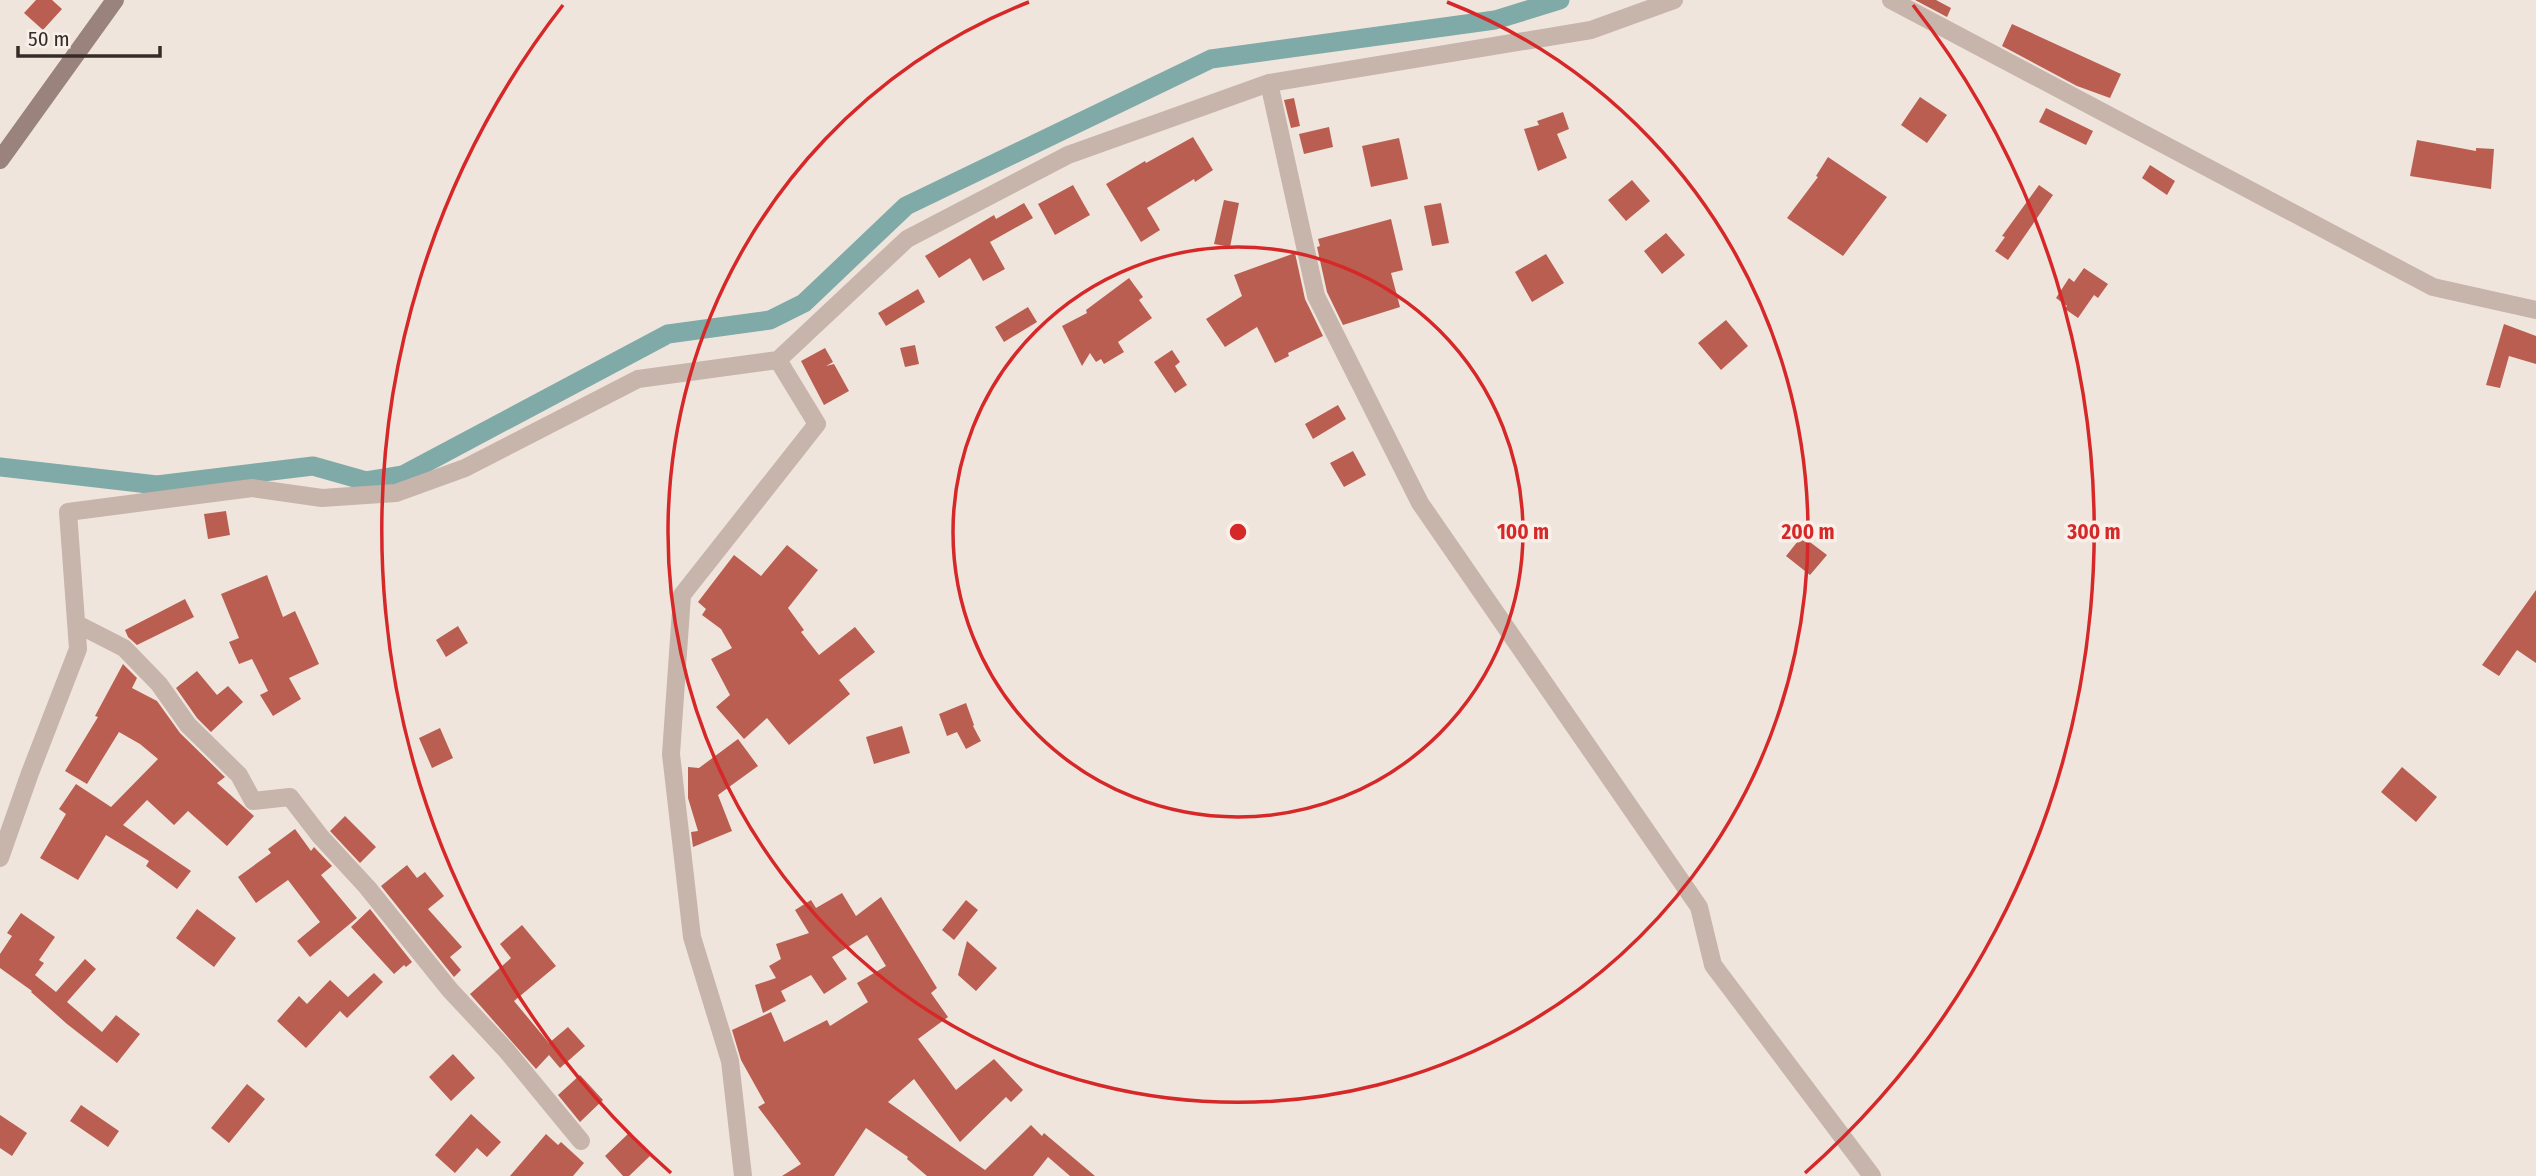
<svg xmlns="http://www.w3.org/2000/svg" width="2536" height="1176" viewBox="0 0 2536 1176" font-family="'Fira Sans Condensed',sans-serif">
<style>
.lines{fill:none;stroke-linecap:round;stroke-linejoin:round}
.canal{stroke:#7faaa7;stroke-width:19}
.building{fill:#ba5e51}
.street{stroke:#c7b4aa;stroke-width:18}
.secondary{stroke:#9a837c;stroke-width:18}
.ring{fill:none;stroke:#d62828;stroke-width:3.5}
.centre{fill:#d62828;stroke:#f8f0e9;stroke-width:3.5}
.ring-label{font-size:21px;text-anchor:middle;font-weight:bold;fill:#d62828;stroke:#f8f0e9;stroke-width:7;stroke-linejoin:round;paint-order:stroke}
</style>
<rect width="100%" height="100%" fill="#f0e5dd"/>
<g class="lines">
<path class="canal" d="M0 467 157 485 313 466 366 481 403 475 668 334 770 320 804 303 906 206 1211 59 1495 20 1560 0"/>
</g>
<path class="building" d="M36 0H52L62 9 43 30 24 13Z
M1915 0H1936L1951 8 1947 17Z
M2012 24 2121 74 2110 98 2077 86 2002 46Z
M1920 97 1947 115 1927 143 1901 125Z
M1294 98 1300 126 1291 128 1284 100Z
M2046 108 2093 131 2086 145 2039 122Z
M1563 112 1569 129 1557 134 1567 158 1538 171 1524 129 1539 125 1537 121Z
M1329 127 1333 147 1304 154 1299 134Z
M1193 137 1213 170 1195 182 1194 179 1147 208 1160 230 1141 242 1106 184 1145 161 1146 163Z
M1399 138 1408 179 1371 187 1362 146Z
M2417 140 2476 151V148L2494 149 2491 189 2410 176Z
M1828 157 1887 197 1843 256 1787 218 1818 177 1816 176Z
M2150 165 2175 181 2167 195 2142 178Z
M1632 180 1650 201 1626 221 1608 200Z
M1073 185 1090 215 1055 235 1038 204Z
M2039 185 2053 195 2008 260 1995 251 2005 237 2002 236Z
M1224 200 1239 203 1230 247 1214 244Z
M1024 203 1033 218 990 242 1005 269 983 281 970 258 939 278 925 256 994 215 996 219Z
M1441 203 1449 243 1432 246 1424 206Z
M1391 219 1403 270 1391 273 1400 307 1343 325 1327 292 1317 247 1320 246 1318 239Z
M1666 233 1685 255 1662 274 1644 251Z
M1295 253 1305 299 1323 336 1288 353 1289 356 1275 363 1257 327 1225 347 1206 319 1242 296 1234 275Z
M1546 254 1564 283 1532 302 1515 272Z
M2084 268 2108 284 2098 298 2094 295 2078 318 2065 309 2067 306 2056 298 2069 278 2074 282Z
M1129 278 1143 297 1139 300 1152 318 1118 342 1124 352 1104 364 1101 359 1096 362 1090 353 1082 366 1062 326 1087 313 1086 310Z
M918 289 925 302 886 326 878 313Z
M1028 307 1037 322 1004 342 995 327Z
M1726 320 1748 346 1721 370 1698 343Z
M2504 324 2536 336V364L2509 356 2500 388 2486 385Z
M915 345 919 364 905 367 900 348Z
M825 348 833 362 826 366 834 364 849 391 824 405 801 361Z
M1172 350 1180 362 1175 366 1187 385 1175 393 1154 362Z
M1338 405 1346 419 1313 439 1305 424Z
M1353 451 1366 475 1344 487 1330 463Z
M226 511 230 535 208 539 204 514Z
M1802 536 1827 555 1810 575 1786 556Z
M787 545 818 570 788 608 804 630 801 632 819 655 855 627 875 652 839 680 850 694 789 745 767 718 744 739 716 707 730 695 711 659 732 648 721 629 702 615 706 609 698 602 734 555 761 576Z
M267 575 283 617 295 611 319 664 289 678 301 699 273 716 260 695 268 691 252 659 239 664 229 642 239 638 221 594Z
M2536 590V663L2517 650 2499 676 2482 665Z
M185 599 194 617 137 645 128 637 125 630Z
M458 626 468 643 446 657 436 640Z
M123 664 137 678 132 688 157 701 180 733 225 777 217 783 254 816 227 846 188 811 174 825 147 800 123 825 191 871 177 889 146 866 149 861 106 835 78 880 40 858 66 814 59 809 76 784 111 807 158 759 140 744 119 732 87 784 65 771 98 717 95 716Z
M197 671 217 695 228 686 243 702 211 732 197 718 176 688Z
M966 703 974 725 973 726 981 741 966 749 957 732 947 736 939 714Z
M902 726 910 753 874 764 866 737Z
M440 728 453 758 432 768 419 738Z
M738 739 758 766 718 795 732 831 693 847 691 832 698 831 688 798V767L699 768Z
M2402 767 2437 797 2416 822 2381 792Z
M345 816 376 847 360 863 330 831Z
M295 829 311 851 314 847 332 866 321 875 357 918 310 957 297 941 320 922 288 880 256 903 238 877 271 853 268 849Z
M407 865 417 878 425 872 444 896 428 909 462 947 450 957 461 970 454 977 381 886Z
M842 893 856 916 881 897 937 988 931 993 948 1017 918 1039 956 1090 994 1059 1023 1090 1011 1102 1006 1097 960 1142 914 1079 888 1102 985 1170 1031 1125 1042 1136 1044 1133 1095 1176H1070L1048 1157 1033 1176H927L907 1159 908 1157 866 1128 834 1176H782L801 1164 758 1107 765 1103 741 1060 732 1030 771 1012 784 1042 827 1020 830 1026 868 1002 857 983 886 966 867 935 832 957 847 979 824 994 811 975 781 991 786 1001 763 1013 755 985 776 978 769 966 781 959 776 944 809 933 795 910 811 900 816 908Z
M966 900 978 910 954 940 942 930Z
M197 909 236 938 214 967 176 938Z
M370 909 412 962 406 967 404 965 394 974 351 927Z
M21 913 55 937 39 960 44 963 35 975 56 992 85 959 96 969 67 1002 102 1032 116 1015 140 1034 117 1063 67 1024 31 992 32 991 0 968V954L12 936 7 933Z
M522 925 556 966 514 1001 549 1043 568 1027 585 1046 560 1068 549 1055 536 1069 470 994 511 958 500 944Z
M967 941 997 968 976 991 958 975Z
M374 973 383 982 347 1018 340 1011 306 1048 277 1021 299 996 307 1004 330 980 348 997Z
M453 1054 475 1078 451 1101 429 1077Z
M580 1075 603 1100 580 1122 558 1095Z
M247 1084 265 1099 229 1143 211 1128Z
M81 1105 119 1131 108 1147 70 1121Z
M471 1114 501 1142 487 1157 477 1148 455 1173 435 1155Z
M0 1115 27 1133 12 1156 0 1148Z
M629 1133 650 1156 629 1176H623L605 1156Z
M546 1134 558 1145 561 1142 584 1163 573 1176H510Z"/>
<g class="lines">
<path class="street" d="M1891 0 2433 287 2536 310
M1269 83 1316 296 1420 503 1699 907 1713 965 1872 1176
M77 624 124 648 159 684 188 725 239 775 253 801 290 797 320 836 367 887 450 990 506 1050 581 1141
M0 858 30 773 78 649 68 512 252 488 322 498 396 493 465 468 638 379 778 360 907 239 1068 155 1269 83 1591 30 1674 0
M743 1176 730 1061 692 937 671 754 682 595 817 424 778 360"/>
<path class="secondary" d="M0 160 115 0"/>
</g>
<g class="ring">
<circle cx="1238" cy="532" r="285"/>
<path d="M1447 2A570 570 0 1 1 1029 2"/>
<path d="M671 1173A856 856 0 0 1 563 5M1913 5A856 856 0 0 1 1805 1173"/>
</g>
<circle cx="1238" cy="532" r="10" class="centre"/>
<g class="ring-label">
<text x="1523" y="539">100 m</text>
<text x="1808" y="539">200 m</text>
<text x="2094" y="539">300 m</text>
</g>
<path d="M18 46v10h142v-10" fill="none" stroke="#352b29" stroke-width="3.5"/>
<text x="28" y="46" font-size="21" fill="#352b29" stroke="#f8f0e9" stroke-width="5" paint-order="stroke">50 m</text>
</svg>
